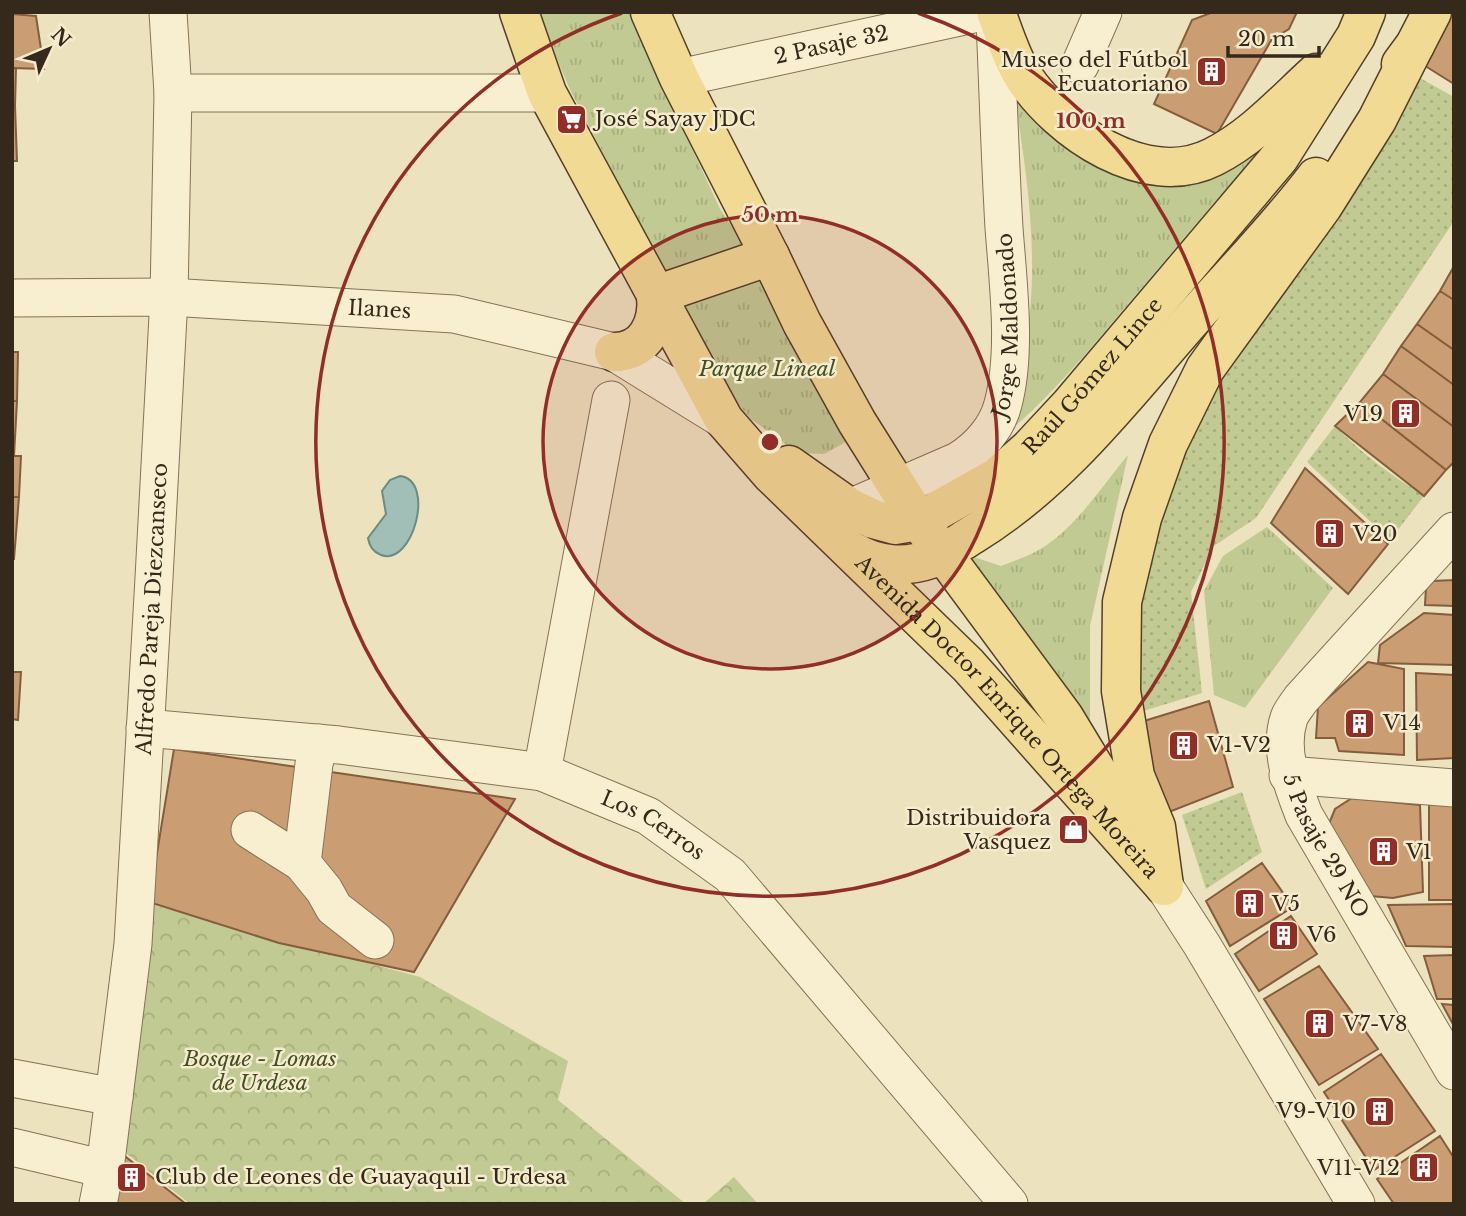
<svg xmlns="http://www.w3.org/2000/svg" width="1466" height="1216" viewBox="0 0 1466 1216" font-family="'Libre Baskerville',serif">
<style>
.grass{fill:url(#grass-dots)}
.forest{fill:url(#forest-crowns)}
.park{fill:url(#park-tufts)}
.water{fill:#a1beb7;stroke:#698c85;stroke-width:2}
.building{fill:#cb9d73;stroke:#845d3d;stroke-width:2}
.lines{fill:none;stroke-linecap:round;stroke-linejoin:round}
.minor-casing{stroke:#857257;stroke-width:39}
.major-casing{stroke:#52402b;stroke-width:41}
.minor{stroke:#f8efd0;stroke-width:37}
.major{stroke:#f1da94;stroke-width:38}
.ring{fill:none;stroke:#932d28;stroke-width:3.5}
.labels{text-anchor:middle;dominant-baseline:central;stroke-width:5;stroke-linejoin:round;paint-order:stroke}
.street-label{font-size:21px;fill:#34291b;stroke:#f5ebcd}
.poi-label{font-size:21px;fill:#34291b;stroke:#f5ebcd;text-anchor:start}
.park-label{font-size:21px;font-style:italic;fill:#425022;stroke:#f5ebcd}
.centre{fill:#932d28;stroke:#f5ebcd;stroke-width:3.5}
.ring-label{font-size:21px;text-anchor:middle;font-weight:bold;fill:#932d28;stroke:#f5ebcd;stroke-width:5;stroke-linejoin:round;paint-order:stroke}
</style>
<defs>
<pattern id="grass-dots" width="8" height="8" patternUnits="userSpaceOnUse" patternTransform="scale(1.75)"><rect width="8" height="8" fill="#c1ca92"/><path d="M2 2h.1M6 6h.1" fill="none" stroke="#a6ae7d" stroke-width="1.8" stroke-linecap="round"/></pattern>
<pattern id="forest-crowns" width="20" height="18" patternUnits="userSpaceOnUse" patternTransform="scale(1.75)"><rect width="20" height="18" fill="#c1ca92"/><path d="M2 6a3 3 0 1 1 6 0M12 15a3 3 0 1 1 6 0" fill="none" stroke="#a6ae7d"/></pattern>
<pattern id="park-tufts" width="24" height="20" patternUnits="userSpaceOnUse" patternTransform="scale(1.75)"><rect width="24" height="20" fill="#c1ca92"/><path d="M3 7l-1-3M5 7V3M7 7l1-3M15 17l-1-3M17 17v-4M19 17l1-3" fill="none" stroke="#a6ae7d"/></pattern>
</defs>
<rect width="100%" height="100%" fill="#ede2be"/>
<path class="grass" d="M1420 78 1454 97V221L1256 518 1214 546 1191 592 1202 693 1140 712 1135 612 1158 508 1235 351 1347 199Z
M1335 426C1362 454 1391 475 1424 496L1390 540 1307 462Z
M1242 792 1262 852 1206 889 1182 815Z"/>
<path class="forest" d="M149 904 420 977 568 1061 558 1100 686 1204H190L117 1146Z
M734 1177 758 1204H703Z"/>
<path class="park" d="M540 12H629L720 209 775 290 842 412 846 442 824 454 798 453 751 419 731 396 571 92 551 45Z
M1011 72 1114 170 1292 118C1236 175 1185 237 1133 298 1095 343 1058 389 1013 428 1022 376 1031 326 1032 274 1033 206 1021 139 1011 72Z
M1128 455 1090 626V735L959 552 1001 566C1013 561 1026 557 1037 551 1075 530 1101 487 1128 455Z
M1267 527 1333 588 1245 708 1214 695 1204 591 1223 556Z"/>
<path class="water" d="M400 476C436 480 413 567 381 555 373 552 369 545 368 538L386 514 382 491 390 480Z"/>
<path class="building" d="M1213 12H1297L1289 29 1272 39 1217 134 1154 104 1192 20Z
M1450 12H1454V84L1422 64Z
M12 14 36 16 44 69 12 68Z
M12 68H16L15 106H12Z
M12 106H15L17 161H12Z
M1454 266V300L1440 291Z
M1440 291 1454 300V350L1417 324Z
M1417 324 1454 350V385L1401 346Z
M1401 346 1454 385V427L1383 374Z
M12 352H18L17 401H12Z
M1383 374 1454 427V462L1446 470 1360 402Z
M12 401H17L14 456H12Z
M1360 402 1446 470 1424 496 1335 426Z
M12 456H21L19 497H12Z
M1305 468 1388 544 1348 594 1271 523Z
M12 497H19L14 559H12Z
M1454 580V606L1425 605 1426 587 1432 581Z
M1424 613 1454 615V665L1378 663 1380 645Z
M1368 662 1404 669V755L1339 751 1335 738H1316L1318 707Z
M12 672H21L18 720 12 719Z
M1416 673 1454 675V758L1417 760Z
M1209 701 1233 787 1169 812 1150 768 1144 721Z
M174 749 515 799 414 972 279 943 149 902Z
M1352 798 1420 805 1423 892 1393 898 1370 896 1328 826 1335 809Z
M1429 804 1454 806V900H1429Z
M1262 863 1293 907 1230 946 1206 901Z
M1454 904V947L1406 946 1388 905Z
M1291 916 1317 954 1259 991 1235 954Z
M1454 955V999H1437L1424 956Z
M1319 966 1378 1049 1319 1085 1264 999Z
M1442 1004 1454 1005V1026Z
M1381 1054 1435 1131 1374 1170 1324 1092Z
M1440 1136 1454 1158V1204H1394L1377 1179Z
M117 1150 186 1204H107Z"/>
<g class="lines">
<defs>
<g id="minor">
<path d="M1080 65 1103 12"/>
<path id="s1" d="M679 78 983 12"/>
<path d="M173 93H547"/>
<path id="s2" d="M12 298 169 297 454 314 614 352 724 420"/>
<path id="s3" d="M850 508 958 461C979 448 997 428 1003 404 1017 352 1008 282 1004 228 1000 159 998 90 995 20"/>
<path id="s4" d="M1454 531 1301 699C1297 705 1291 712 1289 718 1278 751 1293 786 1304 815L1454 1071"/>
<path id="s5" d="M145 728 339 745 542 772 648 816 730 875 1009 1204"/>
<path d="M542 772 611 400"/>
<path d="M1288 775 1454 788"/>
<path d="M250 830 302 863 324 890 334 908 375 940"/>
<path d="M302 863 314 764 319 743"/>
<path d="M1164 886 1202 945 1356 1204"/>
<path d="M12 1078 114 1097"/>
<path d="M12 1147 105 1169"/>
<path id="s6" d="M98 1204 105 1169 133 944 154 578 169 297 173 93 168 12"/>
</g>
<g id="major">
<path id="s7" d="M519 12 547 93 724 420 771 474 968 665 1164 886"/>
<path d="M650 12 679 78 770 256 802 323 857 422 919 521 1064 717 1121 811"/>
<path d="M996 12C1004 33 1011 57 1023 76 1059 131 1146 191 1213 157 1253 137 1283 103 1316 73"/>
<path d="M1401 64 1415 45 1432 12"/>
<path d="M656 295 770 256"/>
<path d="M614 352C646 352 659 323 656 295"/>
<path id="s8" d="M789 465 850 508 873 519 895 525 919 521 997 477 1029 449 1070 405 1279 158 1356 36 1366 12"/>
<path d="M854 552C877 566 905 568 931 559 945 553 959 543 972 535 1061 481 1126 394 1194 317 1235 271 1279 226 1316 177"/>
<path d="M1164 886 1156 827 1135 776 1121 691 1122 602 1142 518 1168 444 1205 369 1323 206 1377 120 1415 45"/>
</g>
</defs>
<use href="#minor" class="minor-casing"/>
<use href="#major" class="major-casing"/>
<use href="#minor" class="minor"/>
<use href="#major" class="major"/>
</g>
<circle cx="770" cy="442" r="227" fill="#932d28" fill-opacity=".12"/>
<g class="ring">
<circle cx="770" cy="442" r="227"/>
<path d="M918 13A454 454 0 1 1 622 13"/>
</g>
<defs>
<symbol id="building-square" viewBox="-11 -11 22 22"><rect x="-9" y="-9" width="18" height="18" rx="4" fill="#932d28" stroke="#f5ebcd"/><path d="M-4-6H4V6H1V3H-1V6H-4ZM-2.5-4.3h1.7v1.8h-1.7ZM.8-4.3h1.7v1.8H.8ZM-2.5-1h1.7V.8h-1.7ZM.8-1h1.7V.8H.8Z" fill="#fff"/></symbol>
<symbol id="supermarket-square" viewBox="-11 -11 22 22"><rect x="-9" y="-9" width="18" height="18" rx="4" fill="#932d28" stroke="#f5ebcd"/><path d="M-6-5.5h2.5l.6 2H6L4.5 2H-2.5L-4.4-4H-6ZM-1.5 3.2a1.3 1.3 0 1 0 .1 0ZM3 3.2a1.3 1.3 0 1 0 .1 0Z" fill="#fff"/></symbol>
<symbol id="shop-square" viewBox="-11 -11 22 22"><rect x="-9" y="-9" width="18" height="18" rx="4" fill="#932d28" stroke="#f5ebcd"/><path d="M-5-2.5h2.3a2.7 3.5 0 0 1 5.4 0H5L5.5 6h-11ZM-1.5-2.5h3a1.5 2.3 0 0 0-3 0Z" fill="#fff"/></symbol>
</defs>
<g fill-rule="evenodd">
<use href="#building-square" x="1194" y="54" width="35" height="35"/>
<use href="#supermarket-square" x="554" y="102" width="35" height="35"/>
<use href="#building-square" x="1388" y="396" width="35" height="35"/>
<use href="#building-square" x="1312" y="516" width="35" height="35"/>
<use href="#building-square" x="1342" y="706" width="35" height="35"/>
<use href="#building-square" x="1166" y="728" width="35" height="35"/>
<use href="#shop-square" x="1056" y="812" width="35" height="35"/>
<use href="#building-square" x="1366" y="834" width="35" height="35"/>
<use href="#building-square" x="1232" y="886" width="35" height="35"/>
<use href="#building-square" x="1266" y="918" width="35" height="35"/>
<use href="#building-square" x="1302" y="1006" width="35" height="35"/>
<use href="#building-square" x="1362" y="1094" width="35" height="35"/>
<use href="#building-square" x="1406" y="1150" width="35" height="35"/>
<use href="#building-square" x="114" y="1160" width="35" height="35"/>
</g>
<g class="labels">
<g class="street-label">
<text stroke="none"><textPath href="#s1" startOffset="156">2 Pasaje 32</textPath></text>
<text stroke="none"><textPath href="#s2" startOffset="368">Ilanes</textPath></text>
<text stroke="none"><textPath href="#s3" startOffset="271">Jorge Maldonado</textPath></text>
<text stroke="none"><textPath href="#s8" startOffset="376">Raúl Gómez Lince</textPath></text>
<text stroke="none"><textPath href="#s6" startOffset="598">Alfredo Pareja Diezcanseco</textPath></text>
<text stroke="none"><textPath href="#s7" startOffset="868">Avenida Doctor Enrique Ortega Moreira</textPath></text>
<text stroke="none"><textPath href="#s5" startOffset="523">Los Cerros</textPath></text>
<text stroke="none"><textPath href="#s4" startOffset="387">5 Pasaje 29 NO</textPath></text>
</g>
<g class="poi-label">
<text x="1188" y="60" text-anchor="end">Museo del Fútbol<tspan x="1188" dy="24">Ecuatoriano</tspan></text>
<text x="595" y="119">José Sayay JDC</text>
<text x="1383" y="414" text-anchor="end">V19</text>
<text x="1353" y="534">V20</text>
<text x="1383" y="723">V14</text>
<text x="1207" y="745">V1-V2</text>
<text x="1051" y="818" text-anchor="end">Distribuidora<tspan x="1051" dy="24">Vasquez</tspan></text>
<text x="1406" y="852">V1</text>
<text x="1272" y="904">V5</text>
<text x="1307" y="935">V6</text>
<text x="1343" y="1024">V7-V8</text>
<text x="1356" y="1111" text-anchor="end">V9-V10</text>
<text x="1400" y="1168" text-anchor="end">V11-V12</text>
<text x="155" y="1177">Club de Leones de Guayaquil - Urdesa</text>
</g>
<g class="park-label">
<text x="767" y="369">Parque Lineal</text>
<text x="260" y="1059">Bosque - Lomas<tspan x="260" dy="24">de Urdesa</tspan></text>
</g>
</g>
<circle cx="770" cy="442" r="10" class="centre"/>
<g class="ring-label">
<text x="1091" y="128">100 m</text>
<text x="770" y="222">50 m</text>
</g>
<rect width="1466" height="1216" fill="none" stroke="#34291b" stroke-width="28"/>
<g transform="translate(49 49) rotate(46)" stroke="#f5ebcd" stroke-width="5" paint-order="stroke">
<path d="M0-5L12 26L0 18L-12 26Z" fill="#34291b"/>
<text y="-10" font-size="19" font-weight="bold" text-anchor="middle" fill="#34291b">N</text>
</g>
<path d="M1228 46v10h91v-10" fill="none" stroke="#34291b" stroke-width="3.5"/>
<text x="1238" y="46" font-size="21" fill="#34291b" stroke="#f5ebcd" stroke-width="5" paint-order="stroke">20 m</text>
</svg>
